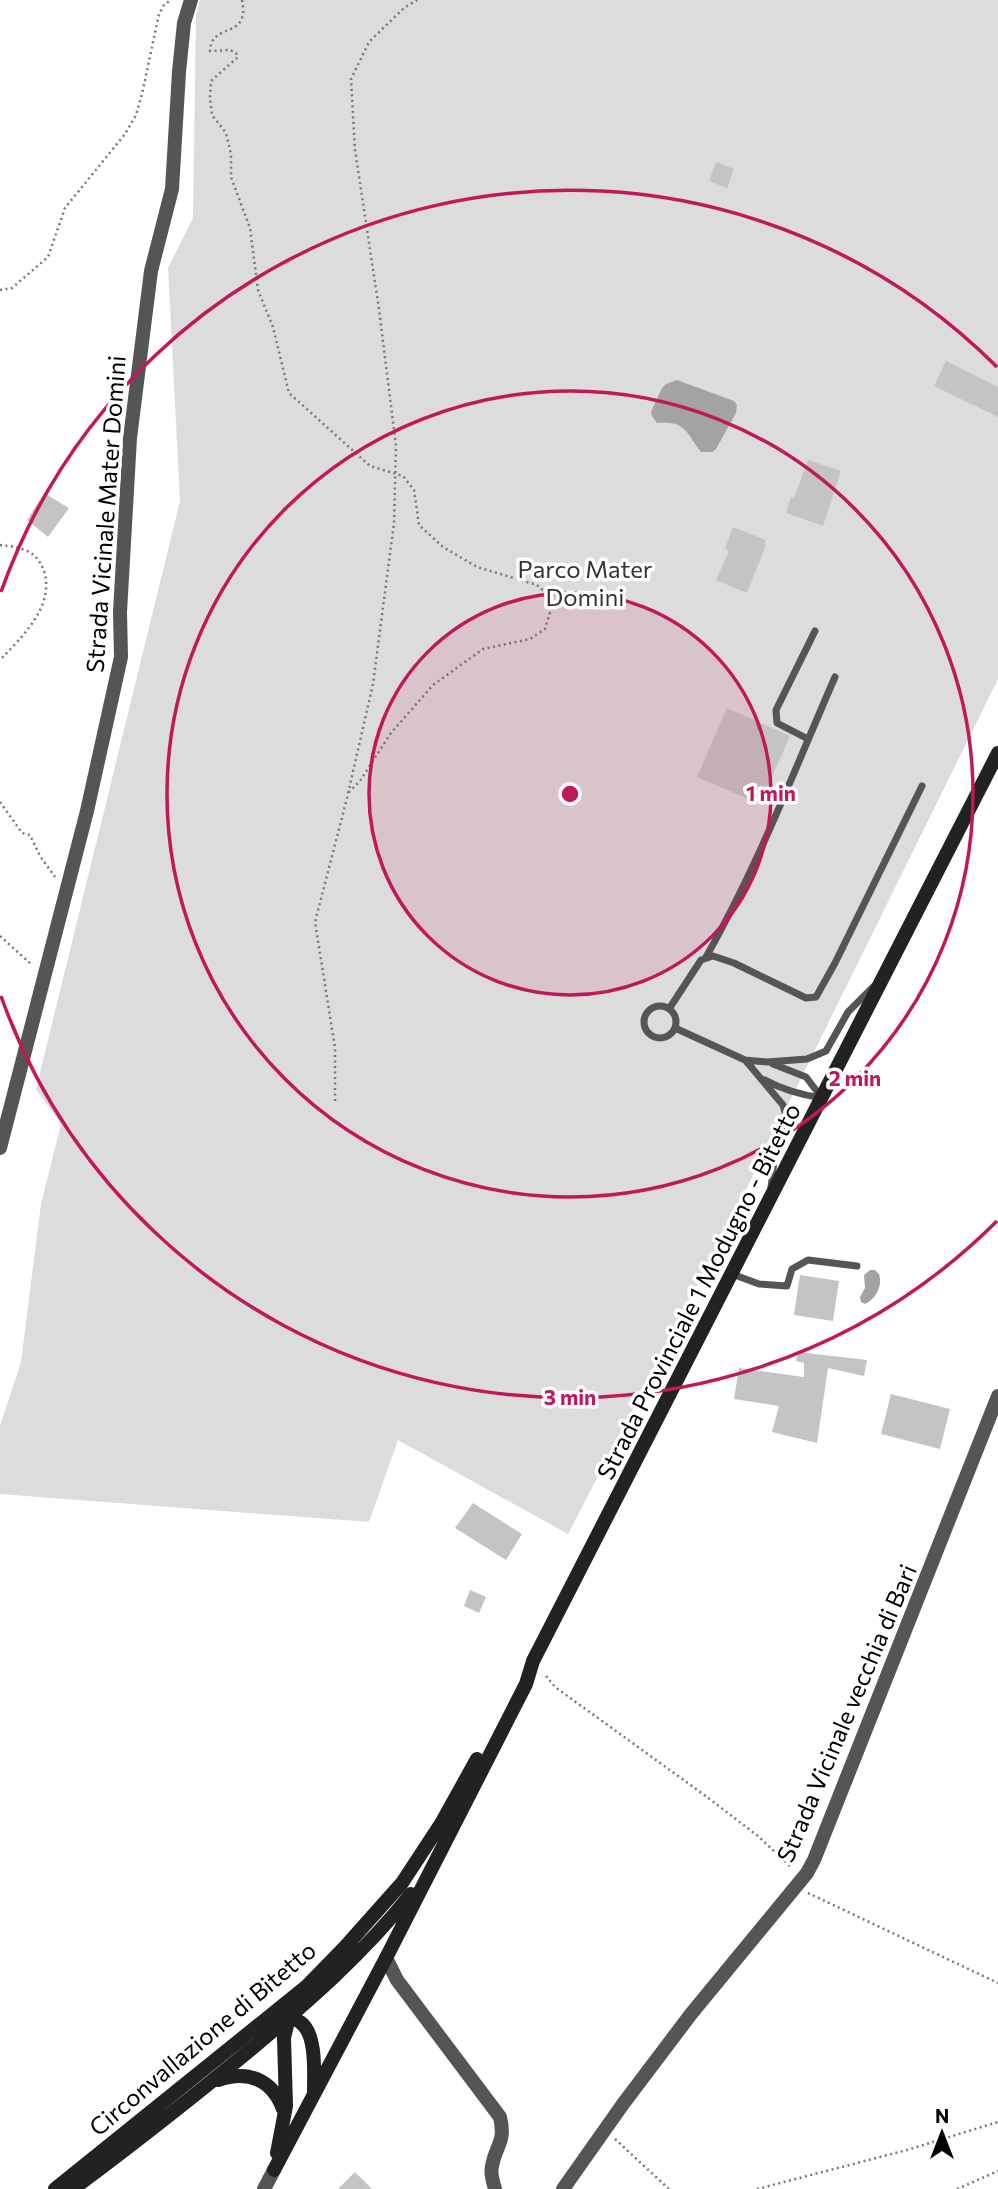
<svg xmlns="http://www.w3.org/2000/svg" width="998" height="2189" viewBox="0 0 998 2189" font-family="Commissioner,sans-serif">
<style>
.green{fill:#dcdcdc}
.water{fill:#a3a3a3}
.building{fill:#c4c4c4}
.lines{fill:none;stroke-linecap:round;stroke-linejoin:round}
.path{stroke:#777;stroke-width:2.5;stroke-dasharray:2 3.5;stroke-linecap:butt}
.service{stroke:#555;stroke-width:7}
.minor{stroke:#555;stroke-width:14}
.tertiary{stroke:#555;stroke-width:14}
.secondary{stroke:#222;stroke-width:14}
.ring{fill:none;stroke:#c2185b;stroke-width:3.5}
.labels{text-anchor:middle;dominant-baseline:central;stroke-width:7;stroke-linejoin:round;paint-order:stroke}
.street-label{font-size:24px;fill:#000;stroke:#fff}
.park-label{font-size:24px;fill:#333;stroke:#fff}
.centre{fill:#c2185b;stroke:#fff;stroke-width:3.5}
.ring-label{font-size:21px;text-anchor:middle;font-weight:bold;fill:#c2185b;stroke:#fff;stroke-width:7;stroke-linejoin:round;paint-order:stroke}
</style>
<rect width="100%" height="100%" fill="#fff"/>
<path class="green" d="M200 0H998V679L735 1212 568 1534 398 1440 369 1522 0 1494V1426L21 1362 41 1204 61 1124 36 1089 180 501 168 268 193 218 196 16Z"/>
<path class="water" d="M677 380 734 401 737 405 736 413 716 449 712 452H701C685 431 686 421 657 423L652 416 651 412 662 388 666 384Z
M870 1270H875L879 1274C883 1285 876 1299 865 1304L861 1302 860 1297 865 1288 864 1275Z"/>
<path class="building" d="M716 162 734 169 727 188 709 181Z
M946 361 998 387V417L934 386Z
M808 460 841 471 823 526 786 513 791 497 794 498Z
M44 493 69 508 48 537 27 520Z
M733 527 766 540 764 544 766 545 747 593 716 580 729 551 725 549Z
M727 708 790 736 760 804 697 777Z
M800 1275 839 1281 833 1321 794 1315Z
M798 1352 867 1360 864 1376 828 1368 817 1443 772 1432 779 1406 734 1399 739 1368 804 1377V1363L796 1361Z
M891 1394 950 1409 940 1449 881 1434Z
M473 1503 522 1534 506 1560 455 1528Z
M470 1590 486 1597 479 1613 464 1606Z
M355 2172 372 2189H338Z"/>
<g class="lines">
<path class="path" d="M242 0C243 6 244 13 242 18 236 35 211 27 210 51L230 50 236 53 238 57 211 81 210 98 212 115 226 133 231 154V177L250 228 258 290 273 327 289 393 370 466 403 476 414 490 419 525 443 547 477 567 537 585 549 596 552 606 545 629 530 639 483 649 433 685 391 733 360 781 348 793
M0 290 12 288 48 257 65 208 125 134 136 115 142 94 159 14 164 5 171 0
M0 545C7 546 15 546 22 549 33 552 40 560 44 571 55 606 22 637 0 660
M0 802 22 833 30 835 40 856 55 877
M0 936 31 964
M335 1101V1048L315 922 347 798 373 684 394 523 396 446 379 309 355 150 351 79 369 42 404 8 417 0
M546 1676 555 1687 703 1794 758 1836 791 1867
M808 1893 998 1983
M615 2139 669 2189
M757 2189 907 2150 998 2122
M957 2189 998 2171"/>
<path class="service" d="M808 739 777 723 776 710 815 631
M706 957C757 868 794 771 835 677
M644 1022a16 16 0 1 1 32 0a16 16 0 1 1-32 0Z
M669 1009 701 960 713 956 734 963 806 998 816 997 835 963 922 786
M675 1028 745 1060 767 1062 807 1059 826 1051 848 1012 873 987
M746 1061 783 1105C790 1125 781 1130 777 1148 773 1160 773 1174 771 1187
M773 1064 806 1077 822 1098
M765 1080C783 1090 802 1095 822 1098
M732 1274 759 1284 787 1286 792 1269 808 1260 857 1266"/>
<path class="minor" d="M0 1148 87 811 121 657 120 612 130 438 151 271 172 189 179 72 184 23 191 0
M386 1958 397 1980 500 2117C506 2143 496 2144 492 2166 490 2174 493 2182 495 2189
M563 2189 623 2104 691 2014 807 1873 814 1860 998 1396"/>
<path class="tertiary" d="M264 2189 274 2170"/>
<path class="secondary" d="M284 2016C288 2018 296 2019 300 2022 317 2033 314 2073 314 2092
M218 2080C248 2070 272 2079 283 2109
M277 2153 286 2106 284 2038 289 2017
M274 2170 386 1958 526 1684 533 1661 998 753
M55 2189 307 1986 345 1947 402 1883 442 1822 477 1759
M73 2189C133 2144 192 2098 250 2050 308 2002 364 1953 411 1894"/>
</g>
<circle cx="570" cy="794" r="201" fill="#c2185b" fill-opacity=".12"/>
<g class="ring">
<circle cx="570" cy="794" r="201"/>
<circle cx="570" cy="794" r="403"/>
<path d="M997 1221A604 604 0 0 1 1 996M1 592A604 604 0 0 1 997 367"/>
</g>
<g class="labels">
<g class="street-label">
<text transform="translate(105 514) rotate(-86)">Strada Vicinale Mater Domini</text>
<text transform="translate(698 1291) rotate(-63)">Strada Provinciale 1 Modugno - Bitetto</text>
<text transform="translate(846 1713) rotate(-67)">Strada Vicinale vecchia di Bari</text>
<text transform="translate(202 2038) rotate(-40)">Circonvallazione di Bitetto</text>
</g>
<g class="park-label">
<text x="585" y="568">Parco Mater<tspan x="585" dy="28">Domini</tspan></text>
</g>
</g>
<circle cx="570" cy="794" r="10" class="centre"/>
<g class="ring-label">
<text x="771" y="801">1 min</text>
<text x="855" y="1086">2 min</text>
<text x="570" y="1405">3 min</text>
</g>
<g transform="translate(942 2133)" stroke="#ffffff" stroke-width="5" paint-order="stroke">
<path d="M0-5L12 26L0 18L-12 26Z" fill="#000000"/>
<text y="-10" font-size="19" font-weight="bold" text-anchor="middle" fill="#000000">N</text>
</g>
</svg>
